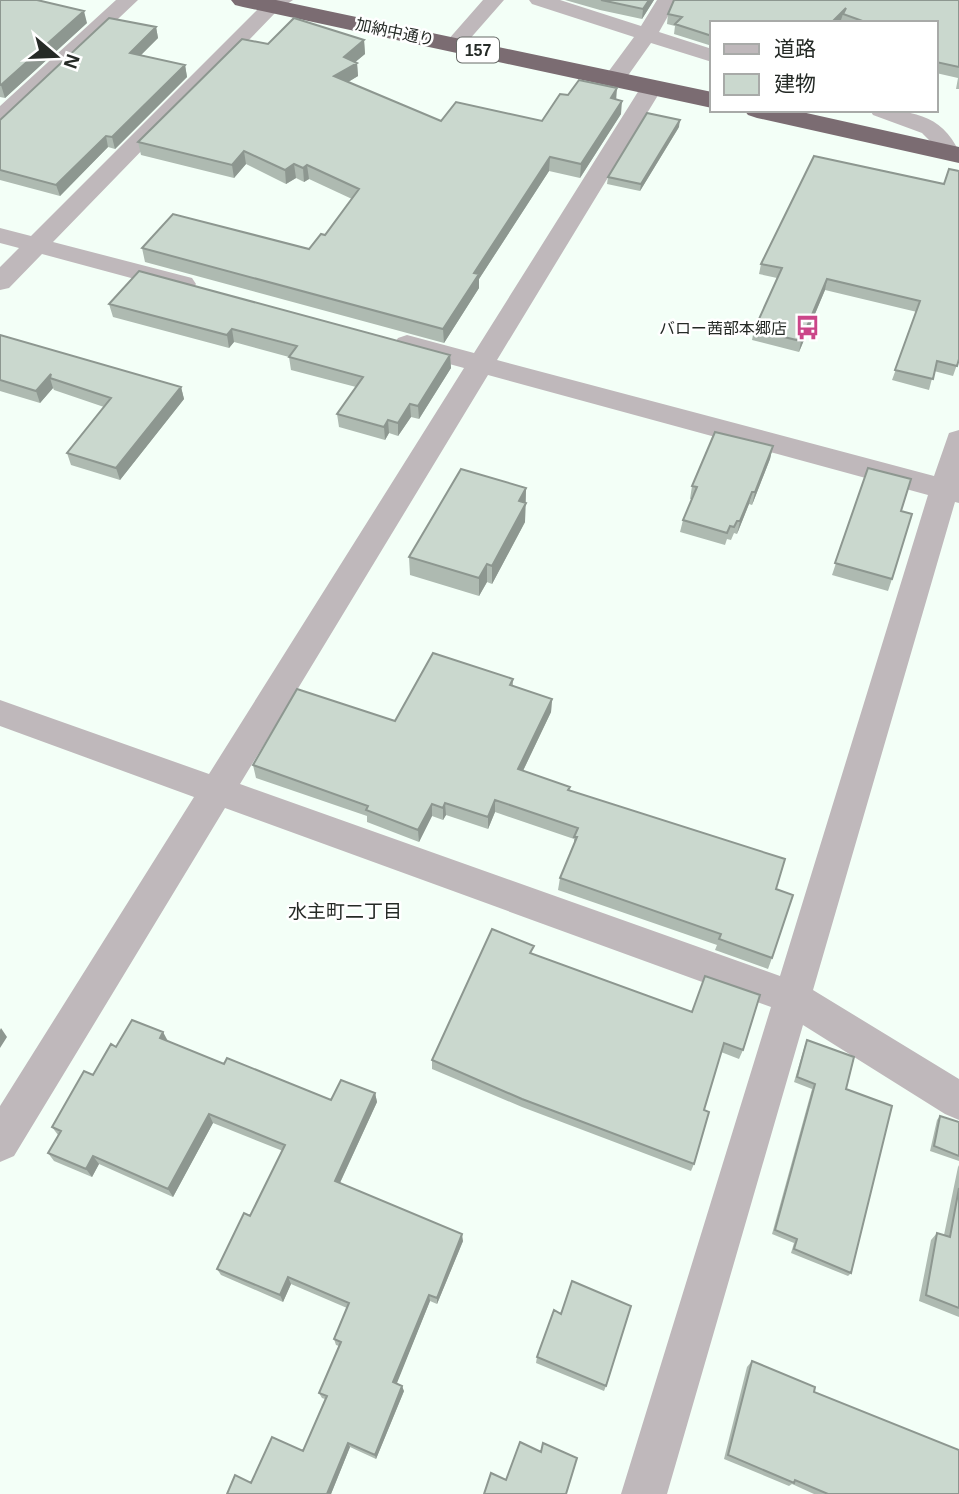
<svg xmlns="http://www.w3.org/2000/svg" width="959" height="1494" viewBox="0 0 959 1494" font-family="Helvetica,'Noto Sans JP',sans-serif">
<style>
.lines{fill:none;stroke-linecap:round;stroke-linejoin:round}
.street{fill:#bfb8bb;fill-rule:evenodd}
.highway{fill:#7b6c72;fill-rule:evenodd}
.wall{fill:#aebab1}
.shaded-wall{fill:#8d9790}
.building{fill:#cad8ce;stroke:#8d9790;stroke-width:2}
.labels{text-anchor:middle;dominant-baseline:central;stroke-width:5;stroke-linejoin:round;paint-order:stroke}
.far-street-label{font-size:16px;fill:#252a26;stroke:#fff}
.shield{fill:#fff;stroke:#666a67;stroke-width:2}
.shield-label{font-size:16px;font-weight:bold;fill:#252a26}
.far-poi-label{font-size:16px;fill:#252a26;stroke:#fff;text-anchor:end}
.neighbourhood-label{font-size:19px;fill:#252a26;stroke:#fff}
</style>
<rect width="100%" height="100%" fill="#f3fff7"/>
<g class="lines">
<path class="street" d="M116 0H138L8 123 0 125V106Z
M267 0H293L278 10 53 242 192 278 196 284 192 290 183 292 42 254 9 288 0 290V267L19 248 0 243V228L31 236Z
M483 0H504L461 49H447L443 45 447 41Z
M529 0H560L641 26 657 0H677L659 32 712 49V62L651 43 622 84H606L603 79 634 37 532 4Z
M652 80 660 82 663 87 497 360 934 476 949 433 959 430V503L955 502 813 990 959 1079V1120L945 1114 803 1025 667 1494H621L771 1007 225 808 14 1156 0 1162V1106L194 797 0 726V700L209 774 464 368 398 350 394 344 398 338 407 335 474 353 641 87 644 82ZM488 375 928 495 780 976 240 784Z
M870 110C908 110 942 113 959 152L955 157H939L932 143 922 133 873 115Z"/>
<path class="highway" d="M231 0H276L712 92V108L243 7 235 5Z
M744 110H793L959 147V163L757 118 748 115Z"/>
</g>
<path class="wall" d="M0 0 87 23 5 98 0 97Z
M565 0H654L642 19 600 10Z
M959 0V89H956L958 78 936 73V23H841V20L712 23V46L674 34 675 26 667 24 668 14Z
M156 27 158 38 141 55 185 65 187 77 115 149 108 147 60 196 0 180V120Z
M364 40 365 54 355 62 357 63 358 76 348 82 441 121H542L568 95 616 99 621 114 580 178 549 171 479 279V288L444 343 145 262 142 248 309 249 325 235 352 199 309 179 304 182 296 178 286 184 246 164 234 178 141 155 138 142 268 44Z
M679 127 640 191 607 184 608 177Z
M944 184 959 359 953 376 934 371 929 390 892 380 917 312 825 290 799 352 752 340 754 330 777 278 759 274 761 264Z
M109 304 450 355 451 368 419 419 411 417 398 436 389 433 385 440 339 427 337 414 356 387 291 370 289 357 234 342 229 348 113 317Z
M0 335 181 387 184 399 120 480 71 465 67 453 104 407 54 390 53 388 40 403 0 391Z
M773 446 770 459 752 505 749 504 737 534 734 533 731 540 727 539 725 545 680 532 683 520 692 499H690L692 486Z
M868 468 901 511 892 579 888 591 832 575Z
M526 488 525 522 492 584 487 582 479 596 410 575 409 557Z
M513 679V686L552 699 551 712 523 771 569 790 776 889 772 958 768 969 715 950 717 945 558 890 560 878 574 845V839L495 812 488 829 446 815 443 820 432 816 419 842 367 822V816L256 778 253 765 395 721Z
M534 955 743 1050 739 1059 721 1052 704 1110 694 1164 691 1171 522 1107 432 1069V1060Z
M163 1032 168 1041 224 1064 331 1100 375 1093 377 1102 340 1183 463 1241 437 1304 430 1301 396 1384 404 1391 376 1459 350 1447 331 1494H227L251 1483 303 1451 325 1399 322 1398 319 1393 339 1346 336 1345 334 1339 347 1308 291 1284 283 1302 221 1275 217 1269 250 1216 283 1151 213 1123 173 1197 99 1164 92 1177 54 1161 48 1153 58 1135 52 1127 116 1047Z
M807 1040 846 1089 851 1273 848 1276 791 1253 794 1243 772 1234 812 1089 794 1082 805 1045Z
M940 1116 959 1122V1161L930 1151 937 1120Z
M959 1165V1317L919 1301 931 1240 937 1233 944 1235 958 1167Z
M537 1357 606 1386 604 1391 536 1363Z
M752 1361 814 1392 959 1494H814L792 1484 789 1486 724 1459 747 1367Z"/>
<path class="shaded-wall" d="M649 0H654L642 19 643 9Z
M846 8 843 14 841 20 839 23H831Z
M84 11 87 23 5 98 1 85Z
M156 27 158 38 132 64 130 53Z
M364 40 365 54 347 69 357 63 358 76 335 90 334 76 344 57Z
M185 65 187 77 115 149 112 137Z
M617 88 616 102 611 98Z
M622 101 621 114 580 178 581 164Z
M680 120 679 127 640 191 641 184Z
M106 136 108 147 60 196 56 185Z
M244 151 246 164 234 178 232 165Z
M550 157 549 171 479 279V288L444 343 443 329 474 273Z
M294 164 296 178 286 184 285 170Z
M307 165 309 179 304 182 303 168Z
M827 279 825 290 799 352 801 341Z
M232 329 234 342 229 348 227 335Z
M450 355 451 368 419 419 418 406Z
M51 374 50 378 53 388 40 403 36 391Z
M181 387 184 399 120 480 116 468Z
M410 404 411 417 398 436V423Z
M388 420 389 433 385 440 384 427Z
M773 446 770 459 752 505 755 492Z
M526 488 525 522 492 584V566L519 501Z
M752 492 749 504 737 534 740 521Z
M487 564V582L479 596V578Z
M552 699 551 712 518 781V769Z
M495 800V812L488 829V817Z
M445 803 446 815 443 820V808Z
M432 804V816L419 842 418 830Z
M1 1028 7 1037 0 1048V1030Z
M163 1032 168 1042 160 1038Z
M375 1093 377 1102 337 1189 335 1181Z
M209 1114 213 1123 173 1197 168 1189Z
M93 1156 99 1164 92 1177 86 1169Z
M462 1234 463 1241 437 1304V1298Z
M288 1277 291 1284 283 1302 280 1295Z
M429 1295 430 1301 395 1388 393 1382Z
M402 1386 404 1391 376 1459 375 1455Z
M348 1443 350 1447 331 1494H327Z"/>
<path class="building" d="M0 0H37L84 11 1 85H0Z
M601 0H649L643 9Z
M674 0H959V67L936 62V23H868L843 14 846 8 831 23H712V36L675 24 682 17 668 14Z
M109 18 156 27 130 53 185 65 112 137 106 136 56 185 0 170V120Z
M294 18 364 40 344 57 357 63 334 76 441 121 456 102 542 121 560 94 568 95 579 80 617 88 611 98 622 101 581 164 550 157 474 273 479 274 443 329 142 248 173 214 309 249 321 234 325 235 359 189 307 165 303 168 294 164 285 170 244 151 232 165 138 142 242 39 268 44Z
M647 113 680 120 641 184 608 177Z
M814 156 944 184 949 169 959 171V359L957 366 937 361 933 379 895 370 920 301 827 279 801 341 754 330 782 268 761 264Z
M139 271 450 355 418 406 410 404 398 423 388 420 384 427 337 414 363 377 289 357 297 346 232 329 227 335 109 304Z
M0 335 181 387 116 468 67 453 111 398 50 378 51 374 36 391 0 380Z
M715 432 773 446 755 492H752L740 521H737L734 527 730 526 727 533 683 520 697 487 692 486Z
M868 468 911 479 901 511 912 514 892 579 835 563Z
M461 469 526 488 519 501 526 503 492 566 487 564 479 578 409 557Z
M433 653 513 679 510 685 552 699 518 769 570 787 568 790 785 859 776 889 793 895 772 958 719 939 721 934 560 878 577 837H574L578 828 495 800 488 817 445 803 443 808 432 804 418 830 366 810 368 806 253 765 297 689 395 721Z
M492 929 534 946 530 953 692 1012 705 976 760 995 743 1050 724 1043 704 1110 709 1112 694 1164 522 1099 432 1060Z
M132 1020 163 1032 160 1038 224 1064 227 1058 331 1100 341 1080 375 1093 335 1181 462 1234 437 1298 429 1295 393 1382 402 1386 375 1455 348 1443 327 1494H227L235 1475 251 1483 272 1437 303 1451 327 1396 319 1393 341 1342 334 1339 349 1303 288 1277 280 1295 217 1269 244 1213 250 1216 285 1145 209 1114 168 1189 93 1156 86 1169 48 1153 61 1131 52 1127 84 1071 93 1075 111 1044 116 1047Z
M807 1040 854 1057 846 1089 892 1106 851 1273 794 1249 797 1239 775 1230 815 1084 797 1077Z
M940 1116 959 1122V1156L934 1146Z
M959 1188V1308L926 1295 937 1233 950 1237Z
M572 1281 631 1306 606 1386 537 1357 554 1310 561 1314Z
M752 1361 815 1387 814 1392 959 1450V1494H828L795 1480 794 1483 728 1455Z
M520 1442 541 1452 543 1443 577 1458 566 1494H484L491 1473 506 1480Z"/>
<defs>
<symbol id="bus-bare" viewBox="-9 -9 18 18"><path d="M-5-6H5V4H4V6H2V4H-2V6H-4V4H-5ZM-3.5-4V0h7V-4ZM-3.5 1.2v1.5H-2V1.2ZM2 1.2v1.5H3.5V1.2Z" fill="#cb4689" stroke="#fff" stroke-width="2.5" paint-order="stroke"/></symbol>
</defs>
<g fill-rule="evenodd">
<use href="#bus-bare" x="790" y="310" width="35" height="35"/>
</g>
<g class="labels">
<g class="far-street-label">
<text transform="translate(395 32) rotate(12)">加納中通り</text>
</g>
<rect class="shield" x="457" y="37.5" width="42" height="25" rx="5"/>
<g class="shield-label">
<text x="478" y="50">157</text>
</g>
<g class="far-poi-label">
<text x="787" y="328">バロー茜部本郷店</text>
</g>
<g class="neighbourhood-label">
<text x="345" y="911">水主町二丁目</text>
</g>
</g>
<rect x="710" y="21" width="228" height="91" fill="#ffffff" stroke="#a8aaa8" stroke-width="2"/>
<rect x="724" y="44" width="35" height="10" fill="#bfb8bb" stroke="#a8aaa8" stroke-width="2"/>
<text x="774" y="56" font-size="21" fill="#252a26">道路</text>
<rect x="724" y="74" width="35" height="21" fill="#cad8ce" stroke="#a8aaa8" stroke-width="2"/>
<text x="774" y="91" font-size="21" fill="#252a26">建物</text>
<g transform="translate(56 56) rotate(109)" stroke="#ffffff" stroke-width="5" paint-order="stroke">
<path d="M0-5L12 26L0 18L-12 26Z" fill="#252a26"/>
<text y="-10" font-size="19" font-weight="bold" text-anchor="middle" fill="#252a26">N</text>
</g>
</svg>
